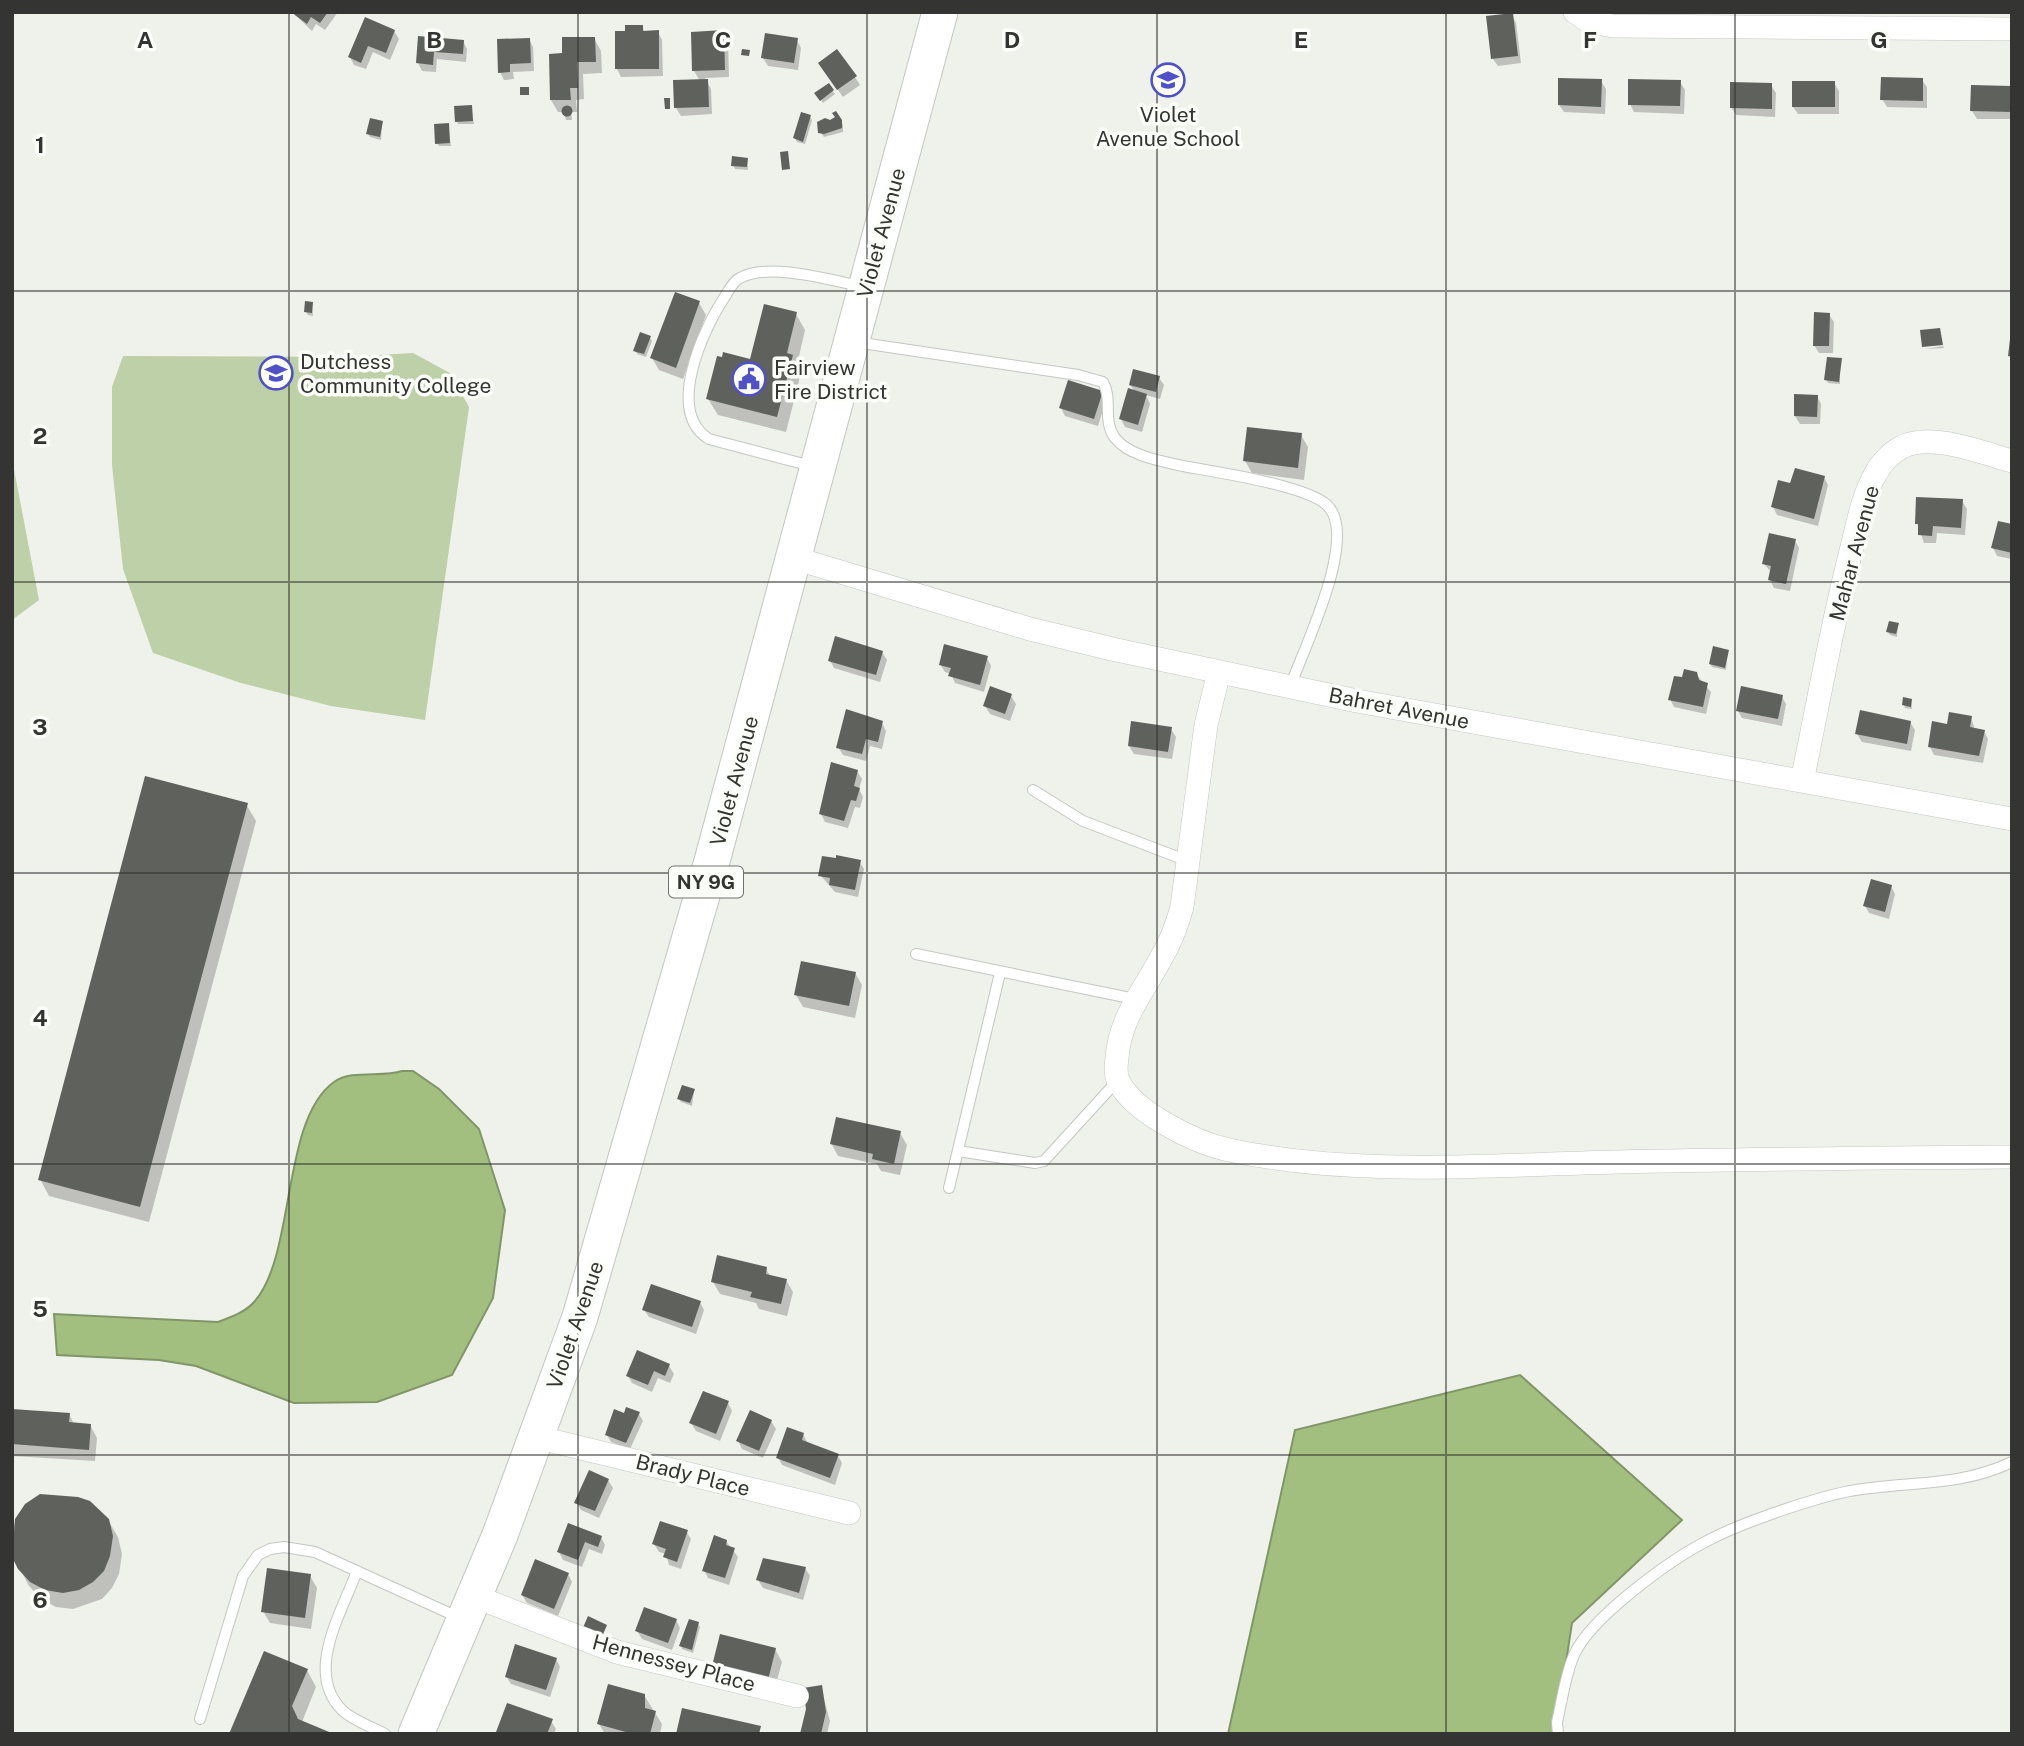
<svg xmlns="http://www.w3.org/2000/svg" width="2024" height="1746" viewBox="0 0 2024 1746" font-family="'Public Sans',sans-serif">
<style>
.green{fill:#bdd0a7}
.water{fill:#a2bf7f;stroke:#819668;stroke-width:2}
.shadow{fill:#0003}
.building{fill:#5e615c}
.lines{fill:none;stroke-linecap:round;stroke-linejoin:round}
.service-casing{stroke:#c4c7c1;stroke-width:12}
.minor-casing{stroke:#c4c7c1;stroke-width:24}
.primary-casing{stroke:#c4c7c1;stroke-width:37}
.service{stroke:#fff;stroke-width:10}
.minor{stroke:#fff;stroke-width:23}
.primary{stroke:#fff;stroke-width:35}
.grid{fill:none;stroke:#343532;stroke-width:2;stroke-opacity:0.55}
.labels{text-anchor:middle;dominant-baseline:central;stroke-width:7;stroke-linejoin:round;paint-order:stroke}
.shield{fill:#fcfff9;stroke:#70726e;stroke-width:2}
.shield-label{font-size:19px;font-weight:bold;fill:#343532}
.poi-label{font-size:21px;fill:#343532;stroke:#fcfff9;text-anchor:start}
.street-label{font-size:21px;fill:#343532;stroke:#fcfff9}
.grid-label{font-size:23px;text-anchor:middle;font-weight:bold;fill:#343532;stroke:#fcfff9;stroke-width:7;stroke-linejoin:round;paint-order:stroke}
</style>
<rect width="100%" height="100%" fill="#eff1eb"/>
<path class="green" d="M413 353 450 373 469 407 425 720 331 706 241 683 153 653 123 569 112 465V387L123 356 345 357Z
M12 459 39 600 12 620Z"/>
<path class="water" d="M402 1071H413L439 1089 479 1129 505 1210 493 1298 452 1375 377 1402 294 1403 196 1366 159 1360 57 1355 54 1314 218 1322C231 1317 246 1312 255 1301 296 1253 281 1120 334 1082 352 1069 382 1078 402 1071Z
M1520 1375 1682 1520 1572 1623 1555 1734H1228L1295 1430Z"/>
<path class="shadow" d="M292 12H338L325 30 316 24 312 31Z
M1512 15 1516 23 1521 63 1498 66 1493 59Z
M366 19 394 31 399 39 390 60 373 52 366 69 354 65 350 57Z
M642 27 645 32H658L662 40 663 76 621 77 617 69 627 32Z
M723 32 728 40 729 77 705 78 711 89 712 114 681 116 676 108 700 81 694 71Z
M420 38 463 41 467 49 466 62 437 59 436 72 422 71 418 63Z
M594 38 601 51 602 73 583 74 584 99 576 100 577 112H571L572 120H566L564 112H558L551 100 564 55Z
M529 39 533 47 534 71 513 72 514 79 504 80 500 72Z
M797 40 801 48 798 70 768 66 763 58Z
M824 71 855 77 860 85 843 97Z
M1922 80 1927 87V108L1887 107 1882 99Z
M1601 81 1606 89 1605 114 1564 112 1559 105Z
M1680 82 1685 90 1684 114 1634 112 1630 104Z
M1834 83 1839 91V114H1798L1793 107Z
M828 85 835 94 823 103 817 94Z
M1771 85 1776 93 1775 117 1736 115 1731 107Z
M2012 88V119H1977L1972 111Z
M471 107 474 124H458L457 121Z
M836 113 843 125V132L824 137 819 130 837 118Z
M810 117 812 120 805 144 797 142 795 138Z
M382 123 381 140 370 137 368 134Z
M448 125 451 146H439L437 143Z
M747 159 748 170 735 169 733 165Z
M312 303 313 316 308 315 306 312Z
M699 303 706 315 683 379 659 370 652 358Z
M796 314 805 330 797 365 801 373 786 432 718 415 708 399 752 361Z
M1829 315 1834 322 1833 353H1819L1814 345Z
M650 338 652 341 646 357 637 354 635 350Z
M1943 346 1944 348 1925 349Z
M1840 360V384L1828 383 1826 380Z
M1159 378 1164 385 1160 399 1146 395 1150 404 1142 432 1125 427 1121 419 1135 392 1130 385Z
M1101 393 1106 400 1098 426 1065 416 1061 408Z
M1817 396 1821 404 1820 424H1800L1795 416Z
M1301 435 1308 447 1304 480 1252 473 1245 461Z
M1824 477 1828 485 1818 526 1777 515 1773 507 1792 485Z
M1962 501 1967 509 1965 535 1937 533 1936 543H1924L1917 523Z
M2012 526V559L1997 556 1993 548Z
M1795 541 1799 548 1790 591 1774 588 1770 580 1771 572 1764 564Z
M1898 625 1897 637 1890 635 1888 632Z
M882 652 887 660 880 682 834 668 830 661Z
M1728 652 1726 670 1712 667 1710 664Z
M987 658 991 666 984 692 955 683 951 674 945 672 940 664Z
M1696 674 1711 692 1706 714 1674 707 1670 699 1683 679Z
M1011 696 1016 704 1010 721 990 714 985 706Z
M1782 697 1786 704 1782 726 1742 718 1738 711Z
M1911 700 1912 709 1905 708 1904 705Z
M1971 717 1975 730 1984 731 1988 739 1983 763 1934 755 1930 747 1949 726Z
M1910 722 1915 730 1911 751 1862 742 1857 734Z
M882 723 886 731 882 749 870 746 866 761 843 755 838 747Z
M1171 729 1176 737 1172 759 1134 754 1129 746Z
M857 771 862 779 859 789 863 797 860 808 855 807 848 828 825 822 821 814Z
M246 804 256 821 149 1222 49 1196 40 1179Z
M859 861 864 869 858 897 835 892 820 875Z
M1891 886 1895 894 1889 919 1869 913 1865 906Z
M855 973 862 985 855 1018 803 1007 796 995Z
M694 1091 692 1106 681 1102 679 1099Z
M900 1133 907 1145 900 1175 881 1171 877 1164 838 1156 831 1143Z
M766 1269 771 1277 786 1280 793 1292 787 1316 759 1309 756 1303 720 1294 713 1282Z
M700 1302 704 1310 696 1334 649 1317 644 1310Z
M669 1366 674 1374 670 1383 658 1378 652 1392 632 1383 628 1376Z
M728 1403 732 1411 720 1441 696 1431 691 1423Z
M12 1411 69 1414 74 1424 90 1425 97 1438 95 1461 12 1456Z
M639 1414 643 1421 630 1449 611 1442 607 1435Z
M771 1421 776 1429 763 1458 742 1449 738 1441Z
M803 1434 807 1442 838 1456 842 1463 835 1485 782 1465 778 1457Z
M608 1480 613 1488 599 1518 581 1510 576 1502Z
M16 1519 108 1520 118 1537 122 1554 119 1574 112 1588 102 1599 73 1609 56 1607 41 1599 29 1586 12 1553V1533Z
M569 1525 601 1537 605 1545 602 1554 589 1549 582 1567 563 1560 559 1552Z
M686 1531 691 1539 681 1569 669 1565 666 1554 659 1552 654 1544Z
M726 1541 738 1557 729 1585 708 1578 704 1570Z
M805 1568 810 1576 803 1600 763 1588 758 1580Z
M568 1574 572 1582 558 1616 527 1603 522 1595Z
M310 1576 317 1588 311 1629 270 1623 263 1611Z
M676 1620 680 1628 672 1650 642 1639 637 1631Z
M698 1624 700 1627 693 1653 682 1649 681 1646Z
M775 1649 782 1662 774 1691 721 1678Z
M556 1659 560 1667 550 1697 511 1684 506 1676Z
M307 1670 316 1687 302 1722 231 1734Z
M821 1687 830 1721 827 1734H802Z
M644 1695 662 1724 660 1734H605L599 1724Z
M508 1705 551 1721 556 1729 554 1734H499Z"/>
<path class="building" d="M291 12H328L320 23 311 17 307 24Z
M1513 13 1518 56 1491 59 1486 16Z
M365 17 395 30 386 53 368 46 361 63 348 57Z
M625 25H643V31L659 30V69H615V31H625Z
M724 30 725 70 692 71 691 32Z
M765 33 798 38 794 63 761 58Z
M418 36 464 40 463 54 434 52 433 65 416 63Z
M562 37H595L596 62H577L578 88H570L571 100H550L549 54 562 53Z
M530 38 531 63 510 64V72L498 73 497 39Z
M742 49 750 50 749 56 741 55Z
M837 49 857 76 837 90 818 63Z
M1881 77 1923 78V101L1880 100Z
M1558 78 1602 79 1601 107 1558 105Z
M708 79 709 107 674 108 673 80Z
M1628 79 1681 80 1680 106 1628 105Z
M1792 81H1835V107H1792Z
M1730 82 1772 83V109L1730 108Z
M829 83 834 90 820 101 814 93Z
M1971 85 2012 86V112L1970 111Z
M520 87H529V95H520Z
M664 98H670V109H665Z
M472 105 473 121 455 122 454 106Z
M561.5 111a5.5 5.5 0 1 1 11 0a5.5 5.5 0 1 1-11 0Z
M836 111 842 120V128L824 134 818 133 817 122 825 118 830 120 835 117 832 113Z
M801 112 811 115 803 142 793 138Z
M370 118 383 121 380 137 366 134Z
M449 123 450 143 435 144 434 124Z
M788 151 790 169 782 170 780 152Z
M732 156 748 158 747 167 731 166Z
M675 292 700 301 676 368 650 358Z
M305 301 313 302 312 313 304 312Z
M764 304 797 312 787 353 793 355 777 417 706 399 717 356 722 357 723 352 750 359Z
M1814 312 1830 313 1829 346H1813Z
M1940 328 1943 345 1922 347 1920 330Z
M640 332 651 336 644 354 633 351Z
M2010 339H2012V357L2008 356Z
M1827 357 1842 358 1839 382 1824 380Z
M1133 369 1160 376 1156 392 1129 385Z
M1068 380 1103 391 1094 419 1059 408Z
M1128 388 1147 394 1138 425 1119 419Z
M1794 394 1818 395 1817 417 1794 416Z
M1247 427 1302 433 1298 468 1243 461Z
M1795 468 1825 476 1814 519 1771 507 1778 480 1790 483Z
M1916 497 1963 499 1961 528 1933 526 1932 536 1918 535V524H1915Z
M1998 521 2012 524V553L1991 548Z
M1769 533 1796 539 1786 584 1768 580 1771 566 1762 564Z
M1889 621 1899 623 1896 634 1886 632Z
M835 636 883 651 876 675 828 661Z
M944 644 988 656 980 685 948 676 951 668 939 665Z
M1713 646 1729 650 1725 668 1709 664Z
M1684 669 1697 672 1699 680 1708 683 1703 707 1668 700 1674 676 1682 677Z
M990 686 1012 694 1005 714 983 706Z
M1741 686 1783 695 1778 719 1736 711Z
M1903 697 1912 699 1911 707 1902 705Z
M846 709 883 721 878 742 866 739 862 754 836 748Z
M1860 710 1911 721 1907 744 1855 734Z
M1949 712 1972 716 1970 727 1985 730 1979 756 1928 747 1932 721 1947 724Z
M1131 721 1172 727 1168 752 1128 746Z
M831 762 858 770 854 786 860 788 856 801 851 800 844 821 819 814Z
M145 776 248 803 140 1207 38 1180Z
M836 855 861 860 855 890 829 885 830 878 818 876 822 856 836 858Z
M1871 879 1892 885 1885 912 1863 906Z
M801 961 856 972 849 1006 794 995Z
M682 1085 695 1089 690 1103 677 1099Z
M836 1117 901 1131 894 1164 872 1159 873 1154 830 1144Z
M717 1255 767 1267 766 1274 787 1279 781 1304 750 1297 752 1292 711 1282Z
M651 1284 701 1301 692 1327 642 1310Z
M637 1350 670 1364 665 1376 654 1371 648 1385 626 1376Z
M703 1391 729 1401 716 1434 689 1423Z
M626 1407 640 1412 626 1443 605 1435 614 1409 624 1413Z
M12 1409 70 1413 69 1422 91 1424 89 1450 12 1444Z
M750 1410 772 1420 759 1451 736 1441Z
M787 1427 804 1433 802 1440 839 1454 830 1478 776 1458Z
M589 1470 609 1479 595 1511 574 1503Z
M40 1494 78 1497 90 1501 109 1519 113 1536 110 1556 104 1571 93 1582 79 1590 63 1593 45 1590 30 1582 18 1569 12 1557 15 1519 25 1504Z
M660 1521 688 1530 677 1562 663 1557 666 1549 652 1544Z
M568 1523 602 1536 598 1547 585 1542 578 1560 557 1552Z
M714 1535 727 1540 726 1545 735 1548 725 1578 702 1571Z
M763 1558 806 1567 799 1593 756 1580Z
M535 1559 569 1573 554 1609 521 1595Z
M267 1568 311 1574 305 1618 261 1612Z
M644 1607 677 1619 668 1643 635 1631Z
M588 1616 607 1625 601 1639 582 1630Z
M689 1619 699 1622 692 1650 679 1646Z
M720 1634 776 1648 768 1680 712 1666Z
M515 1644 557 1658 546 1690 505 1677Z
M264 1651 308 1669 292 1706 298 1719 334 1734H229Z
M608 1684 645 1694V1708L656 1711 650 1734H633L597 1724Z
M822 1685 826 1712 821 1734H800L806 1709 803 1688Z
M507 1703 553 1719 547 1734 496 1732Z
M682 1708 761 1726 759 1734H676Z"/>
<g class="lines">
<defs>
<path id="service" d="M855 342 1078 375 1103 382C1113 399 1102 421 1115 438 1129 456 1161 461 1183 466 1215 472 1305 485 1327 505 1360 536 1303 650 1290 687
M815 467 709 439C665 412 703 330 724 298 728 292 733 281 740 278 770 262 828 280 861 286
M1033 790 1083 821 1188 861
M916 954 1135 999
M958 1151 1035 1163 1044 1161 1118 1080
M949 1188 1000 973
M357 1571C342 1612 304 1672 342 1710 352 1720 372 1727 385 1734
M200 1719 243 1576 258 1555 270 1549 284 1547 315 1552 462 1619
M1558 1734 1557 1722C1562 1701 1565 1676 1574 1655 1590 1618 1669 1561 1705 1542 1738 1524 1808 1500 1845 1492 1903 1480 1955 1489 2012 1462"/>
<path id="minor" d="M1575 12 1588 21 1613 26 2012 29
M794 558 1030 629 1112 649 1357 701 2012 819
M1219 672 1206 725 1182 907C1177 925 1171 942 1161 958 1143 993 1120 1017 1117 1058 1116 1065 1115 1073 1118 1080 1132 1112 1196 1143 1229 1150 1354 1177 1489 1165 1617 1162 1748 1159 1880 1158 2012 1157
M1802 781C1818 705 1831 629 1850 555 1857 528 1862 497 1876 473 1881 463 1892 452 1902 447 1930 432 1983 453 2012 461
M536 1437 849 1513
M474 1596 617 1652 797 1696"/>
<path id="primary" d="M416 1734 500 1535 580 1317 712 861 940 12"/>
</defs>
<use href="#service" class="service-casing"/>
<use href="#minor" class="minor-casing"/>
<use href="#primary" class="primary-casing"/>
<use href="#service" class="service"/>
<use href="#minor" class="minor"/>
<use href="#primary" class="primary"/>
</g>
<path class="grid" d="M289 12V1734M578 12V1734M867 12V1734M1157 12V1734M1446 12V1734M1735 12V1734M12 291H2012M12 582H2012M12 873H2012M12 1164H2012M12 1455H2012"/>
<defs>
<symbol id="school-ring" viewBox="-11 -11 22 22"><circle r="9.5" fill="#fcfff9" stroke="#5151c7" stroke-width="1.5"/><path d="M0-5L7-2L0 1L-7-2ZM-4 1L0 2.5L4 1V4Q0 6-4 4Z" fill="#5151c7"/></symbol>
<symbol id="university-ring" viewBox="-11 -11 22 22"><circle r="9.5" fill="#fcfff9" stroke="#5151c7" stroke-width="1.5"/><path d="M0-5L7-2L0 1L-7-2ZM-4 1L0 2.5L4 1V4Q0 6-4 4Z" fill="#5151c7"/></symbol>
<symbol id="civic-ring" viewBox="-11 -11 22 22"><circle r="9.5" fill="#fcfff9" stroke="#5151c7" stroke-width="1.5"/><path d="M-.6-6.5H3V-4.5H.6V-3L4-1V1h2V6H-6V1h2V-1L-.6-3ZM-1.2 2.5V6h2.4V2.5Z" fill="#5151c7"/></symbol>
</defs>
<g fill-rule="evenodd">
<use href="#school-ring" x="1149" y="61" width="38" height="38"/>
<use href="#university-ring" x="257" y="354" width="38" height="38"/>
<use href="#civic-ring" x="730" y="360" width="38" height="38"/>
</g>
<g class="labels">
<rect class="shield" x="669" y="866.5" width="74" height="31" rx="5"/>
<g class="shield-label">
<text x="706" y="882">NY 9G</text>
</g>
<g class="poi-label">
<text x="1168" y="114" text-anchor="middle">Violet<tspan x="1168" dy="24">Avenue School</tspan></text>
<text x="300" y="361">Dutchess<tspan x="300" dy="24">Community College</tspan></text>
<text x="774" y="367">Fairview<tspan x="774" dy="24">Fire District</tspan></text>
</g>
<g class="street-label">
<text transform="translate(881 233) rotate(-75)">Violet Avenue</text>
<text transform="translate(1854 553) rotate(-75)">Mahar Avenue</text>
<text transform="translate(1399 708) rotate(11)">Bahret Avenue</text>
<text transform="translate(734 781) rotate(-75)">Violet Avenue</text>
<text transform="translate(575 1325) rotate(-71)">Violet Avenue</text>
<text transform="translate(693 1475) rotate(14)">Brady Place</text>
<text transform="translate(674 1663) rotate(15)">Hennessey Place</text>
</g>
</g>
<g class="grid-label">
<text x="145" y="48">A</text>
<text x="434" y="48">B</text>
<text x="723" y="48">C</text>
<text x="1012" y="48">D</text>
<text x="1301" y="48">E</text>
<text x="1590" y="48">F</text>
<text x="1879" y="48">G</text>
<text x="40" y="153">1</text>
<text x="40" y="444">2</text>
<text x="40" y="735">3</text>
<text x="40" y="1026">4</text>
<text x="40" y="1317">5</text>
<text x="40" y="1608">6</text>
</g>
<rect width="2024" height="1746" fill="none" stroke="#343532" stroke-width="28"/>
</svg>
